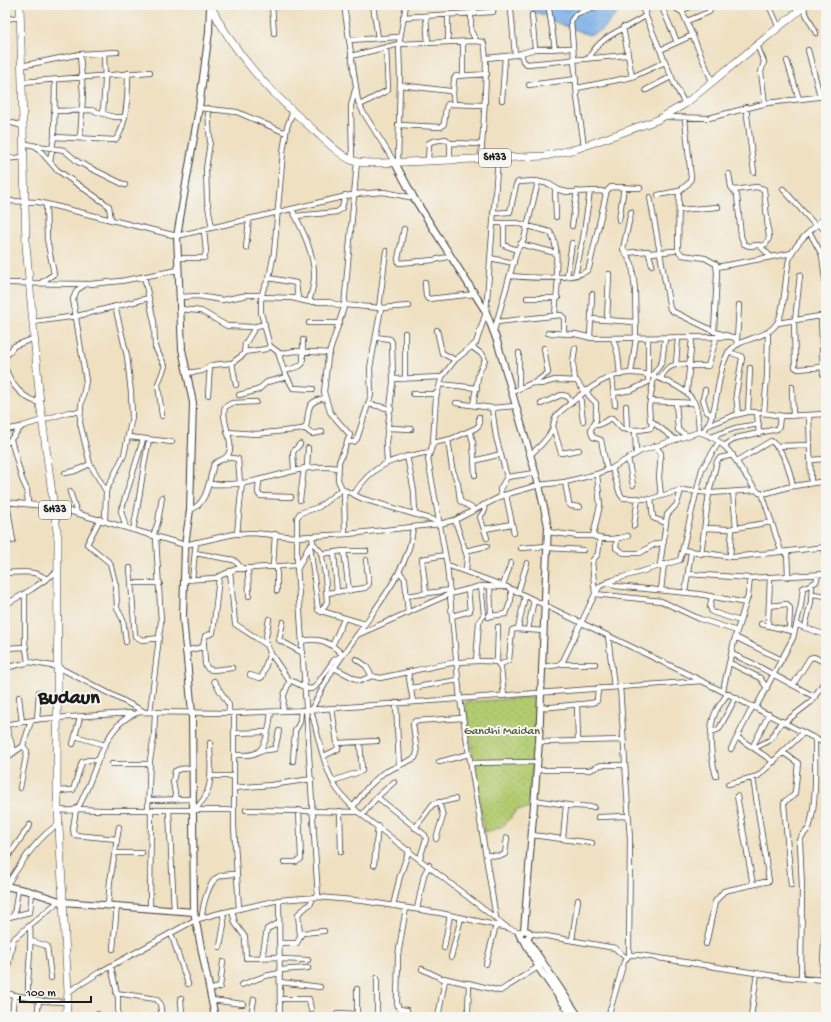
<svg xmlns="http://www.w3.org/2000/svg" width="831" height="1022" viewBox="0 0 831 1022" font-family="'Gochi Hand',sans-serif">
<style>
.grass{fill:url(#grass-dots);stroke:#677446}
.water{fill:url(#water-ripples);stroke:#4b6682}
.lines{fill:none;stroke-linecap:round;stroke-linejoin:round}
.street-casing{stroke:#3c3935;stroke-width:6}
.secondary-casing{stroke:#3c3935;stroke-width:8}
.primary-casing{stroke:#3c3935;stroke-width:8}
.street{stroke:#fff;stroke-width:4.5}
.secondary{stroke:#fff;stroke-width:6}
.primary{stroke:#fff;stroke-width:7}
.labels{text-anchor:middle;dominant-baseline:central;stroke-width:4;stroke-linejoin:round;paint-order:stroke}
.shield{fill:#f6f6f2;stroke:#5d5d5c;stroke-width:1}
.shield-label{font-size:11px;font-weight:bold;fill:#1c1c1c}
.park-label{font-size:12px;fill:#505a3a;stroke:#f6f6f2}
.town-label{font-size:20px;font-weight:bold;fill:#1c1c1c;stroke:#f6f6f2}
</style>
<defs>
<pattern id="grass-dots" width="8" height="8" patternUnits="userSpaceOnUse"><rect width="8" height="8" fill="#b2cc71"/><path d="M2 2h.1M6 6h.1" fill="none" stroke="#98af61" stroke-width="1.8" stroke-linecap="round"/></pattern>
<pattern id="water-ripples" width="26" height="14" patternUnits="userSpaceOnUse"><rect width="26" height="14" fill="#7aafe7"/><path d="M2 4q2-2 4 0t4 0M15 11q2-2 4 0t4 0" fill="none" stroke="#638eba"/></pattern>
</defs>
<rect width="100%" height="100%" fill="#f6f6f2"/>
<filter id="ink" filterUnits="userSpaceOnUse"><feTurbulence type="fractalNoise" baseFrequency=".025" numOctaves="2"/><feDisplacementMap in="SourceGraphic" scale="8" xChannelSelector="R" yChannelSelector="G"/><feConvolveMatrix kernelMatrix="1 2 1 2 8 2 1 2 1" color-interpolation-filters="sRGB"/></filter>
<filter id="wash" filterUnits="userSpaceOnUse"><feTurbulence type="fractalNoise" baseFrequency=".012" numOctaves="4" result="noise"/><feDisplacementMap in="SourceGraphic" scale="16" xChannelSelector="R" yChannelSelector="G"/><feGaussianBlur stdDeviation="0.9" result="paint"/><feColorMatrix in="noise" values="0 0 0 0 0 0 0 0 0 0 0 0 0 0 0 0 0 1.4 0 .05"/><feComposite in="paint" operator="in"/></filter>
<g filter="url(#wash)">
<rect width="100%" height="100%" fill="#efe0c1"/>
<path class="grass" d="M537 697 529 809 516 810C506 826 502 828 484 832L465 702Z"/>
<path class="water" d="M524 5H625L602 30 589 35 550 20 544 15 534 12Z"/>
</g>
<g filter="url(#ink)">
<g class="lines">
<defs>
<path id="street" d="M272 5 274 33
M344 5 358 101 363 112 395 163
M373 5 378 38
M474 5 475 14
M641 5 675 85 685 104
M661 5 677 42
M671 5 680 11 695 5
M769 5 779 28
M272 7 289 5
M803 8 816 33
M549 9 555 49
M511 10 515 55
M682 11 712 81
M471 14V31L476 41
M448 15V42
M532 15 535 49
M426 16 428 43
M403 17 493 12 494 5
M5 19 21 17
M687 21 709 12 712 5
M623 27 632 77
M349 40 399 37
M463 42V74
M757 45 764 62 761 72 765 104
M660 50 693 35
M808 50 820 96
M521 53 523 61 527 64 627 55
M351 56 399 44 476 41 483 42C490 50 482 142 481 159
M487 58 515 55 535 49 573 48
M589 58C601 34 625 30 645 16L648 5
M787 61 799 99
M21 66 80 54 117 52
M22 82 150 72
M400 85 450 91 453 94 454 104
M529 85 576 79
M577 88 632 77 665 62
M646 90 671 77
M453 94 454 79 456 76 487 74
M502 100 505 57
M360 105 388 90 386 47
M746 107 754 172
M199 108 237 112 286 133
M208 108 210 142 206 169 207 200 212 228
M54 111 91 110 114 117H124
M103 113 105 81 104 53
M664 117 709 118 767 103 826 96
M685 119 691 178 689 183 679 191 678 250 682 255 705 258 716 264 717 273 714 332
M5 121 23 126
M398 125 441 127 444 124 446 108 448 104 484 105
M54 137 115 140C127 129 128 89 128 73
M80 138 83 95 80 54
M23 143 36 146 57 170 109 206 111 220
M450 143 482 144
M38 146 64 150 78 162 125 185
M584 146 577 97 571 21 576 14 600 5
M5 159 24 157
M352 160 351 106 355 90
M428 161 429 143 433 141 446 139 450 143V161
M50 162 54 137 55 80
M357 162 344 307 328 357 324 392 330 412 350 435 339 462 338 480 342 489 363 499 434 520 440 524 455 520 504 495 539 485 565 482 597 474 612 468 641 451 699 432C735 443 737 470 759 493H767L788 487 826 481
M398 162 400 80 399 44 406 5
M729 174 731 187 737 195 741 236 744 244 749 246 759 245 771 257 792 253
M555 188 556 217
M783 189 816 226
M734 190 756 187 764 189 769 238 766 244 761 246
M605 193 611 187 640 188
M658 195 679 191
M650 197 670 309 674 312 718 333 735 338 738 344
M5 201 38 202 177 236 355 194 384 192 414 198
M292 209C302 229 315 255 314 277 314 286 311 294 309 302
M679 210 718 207
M493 213 510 212 516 185 518 182 534 181 538 182 524 239 517 250 494 331
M296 216 337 212 342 208 345 195
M619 220 624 187
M493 223H517L550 232C559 245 556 263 556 278
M504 223V245L517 250
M819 224 826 232
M572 226 577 191
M404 229 398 259 399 263 434 260 451 256
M810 233 822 255 826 288
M520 244 556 253
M246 248 249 219
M625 253 648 251 652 265
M650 253 674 251
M177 258H204L206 252 204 230
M490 258 514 263
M717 267 771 257
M575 275 583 239 590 191
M144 276 154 322 155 347 165 366 158 384 162 416
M511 276C525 277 582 282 589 268L606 194 602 191 567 192 559 190 549 184 536 181
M567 276 572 243
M269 278 296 283 298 299
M42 282 54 274 47 239 46 204
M425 282 426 296 428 299 475 294
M5 283 90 284 121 281 178 270
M86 284 77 290 73 299 86 381 81 406 80 423 90 464 106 491
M179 297 198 296 222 300 248 295H262
M262 297 292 298 309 302H329L344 307
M527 298H558
M344 305 381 308 409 306
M379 308 386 251
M179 309 201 311 227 326 253 327 265 324
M555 315 558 278
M821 316 823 374
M591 319 635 322
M607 320 609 274
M794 320 795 367 798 369 823 367
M795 320 800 275
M33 322 77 316 149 298
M497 322 561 315 564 318V334
M309 323H340
M778 323 826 315
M437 330 442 353 455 360
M405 333V379
M548 333 575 334 592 338 727 337
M376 337 390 339 392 342 393 382 386 443 387 463
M590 338 592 294
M613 338 618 355 620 375
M737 340 739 305
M270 346 278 352 284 371 293 388 313 389
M472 347 483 355 485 360 479 372 473 405
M575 348 573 363 575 380
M244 352 267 349 270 346 261 313V301L263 290 269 278 274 253 283 152 287 127 293 111
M728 352 741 356 742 358 736 394 738 414
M519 353V388
M279 354 294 351 330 353
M5 358 14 346 35 338
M232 363 236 385
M676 364 678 338
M690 366H708L716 339
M5 367C11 385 21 398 40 403
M284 371 300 366 303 363V340
M186 373 202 371 212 365 232 363 244 354 245 344 256 326
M631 373 636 338 635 290 632 264 623 249 631 212
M653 375 662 362 665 338
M654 376 649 407 650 420 676 440
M612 377 615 405
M393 379 442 377
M661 379C666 364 676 364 690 364
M534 383 548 373 544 348
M440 384 477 388
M792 387 793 416
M586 390 589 396 596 403V420L591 429V432L593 437 601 440 607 470
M705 390 703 399 707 412 713 415
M687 391 692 338
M512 392 532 383 541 384 555 380 577 381 584 392
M614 393 632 390 648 382V338
M413 394H437
M208 395 210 366
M239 395 258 390 267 382 287 377
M580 395 583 421
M650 401 694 403
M676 402 678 430 686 435
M456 403 492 408 516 406
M369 404 391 409
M541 404 561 395 567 396 571 403
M626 406 627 430
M492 408 496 437 507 477 500 489 501 496
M748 412 750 368
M757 412 759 434
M764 413 767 376 768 332
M809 415 811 483
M594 425H598L612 418 622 429 640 430 651 428 652 422
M709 425 735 415 748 412H756L783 416 826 414
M553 426 561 453 579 450
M304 428 312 434 322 432
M389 428 411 429
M5 430 21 427
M635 430 636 453
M470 431 473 442 475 475
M227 432 256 434 303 429 306 427C310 409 305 402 325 398
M702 433C721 411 714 380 727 355 737 336 766 341 777 323 785 311 785 276 789 260 793 244 814 228 826 216
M129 437 172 442
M711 437 735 428 759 424
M11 440 22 479 27 490 28 504
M448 440 452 468 458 484 460 501 475 510
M348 442H354L357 439 371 395 370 368 381 308
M433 443 451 439 476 428 479 425V417
M5 444C13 439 16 431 23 426L69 412H80
M655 446 661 453 659 477 661 496
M724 446 736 438 777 429 779 426 780 416
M776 446 810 445
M530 455C539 447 547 440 552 430 554 425 553 420 557 415 562 409 569 405 576 399 606 374 630 364 668 382 695 394 698 403 699 432
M407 456 414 491 415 514
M226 457 238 459 240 483
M628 458 633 485
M810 460 826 459
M474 461 501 454
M737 461 771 441C784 450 790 471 793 486
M307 468 308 448
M612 468 620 494 623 498 651 499 681 490 711 493 756 490
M294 470 293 452 300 444
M65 473 75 471 90 464
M507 477 535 473
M259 480 258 493 260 496 291 497
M565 482 569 504 571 506 580 507
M210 484C228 485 245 484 262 479 288 473 311 464 338 468
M344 490 345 534
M70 492 77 513
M733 492 736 528
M762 493 781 551
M354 494C373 463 395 458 430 452
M506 495 514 533
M651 499 653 518 666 523
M300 500 304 468
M5 502 55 507 185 545 234 534 253 533 296 537 312 536 348 534 440 524
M7 502 13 541
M483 505 485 510 480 517 487 538
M190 510C208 504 209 479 214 464 218 460 225 460 228 455 236 443 220 421 225 407L232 403 256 402
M100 519 87 544 110 563 116 586 117 608 123 620 126 642
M455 520 467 556 466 571
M105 521 106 491 124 455 132 417 131 393 127 356 115 306
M634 526 638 498
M126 528 121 511 143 440
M705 528 729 529 772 522
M485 529 512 524
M133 530C140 500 142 470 149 440
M548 532 578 536H593L600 505 597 474
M237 534 242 483
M153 536 158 522 162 497
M312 536 313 543 321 552 325 574 327 602 321 612
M593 536C603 541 618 539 628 536
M600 538 598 554 592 561 595 594 661 601 700 619 737 631
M617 538 616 548 624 553H640L653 545 664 542
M310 545 318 610 365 624
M521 548 548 546
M548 548 583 550
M824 548 826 565
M683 550 733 557 826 547
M344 551 349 591
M465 551 487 546
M787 551 788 577
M334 552 337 592
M195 553 234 560 243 569
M321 554 343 551H366
M701 554 709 493 717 461 720 458 733 455
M730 557 732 529
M447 565 507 587 700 680
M660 565 667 515 677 504 681 490
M273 567 275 534
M130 568 135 636 142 640 160 638
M298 568 309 546
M248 569 249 596
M230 571 235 624 267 645 271 654 288 679 306 688 311 689 315 687 334 660 343 655C330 642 320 637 302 641
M399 571 405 579 408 613
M5 573C19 573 36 569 46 579
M688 574 750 578 826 574
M184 580 215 578 236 569 297 565
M192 580 196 542
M608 582 615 586 699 594 746 603
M131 583H160
M503 585 511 563
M507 587 481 586 450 594 357 635 332 671 311 710C318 735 323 764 335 786 341 796 350 804 358 812L508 928
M661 590 664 564
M277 591V567
M518 592 527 563
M25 593V642L28 662
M327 593 365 588 369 584 366 560
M426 593 422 559 445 555
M685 593 691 552
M813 594 826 596
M406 596 450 590
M712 596 710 607 712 612 740 621
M5 605 32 589 58 571
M769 606 787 604 790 608 789 630
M452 616 470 611 468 589
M490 616 506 614 511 600V589
M488 617 491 613 490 587
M283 622 279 640 303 653
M761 624 791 631
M768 625 770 578
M797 625 826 635
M805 627 811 602 812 584
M518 629 525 596
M528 629 534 600
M358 634C379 603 411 565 413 527
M608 636 614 687
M735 637 782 660
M265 643 269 619
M204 645 205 664 208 669 213 670 232 668
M332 646 344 619
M5 648 25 647
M185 651 203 647 205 636 213 633 219 577
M732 654 752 663 815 697
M356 659 366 666 372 676
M476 661 479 622 484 614 481 586
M497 662 498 627
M730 663 760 678 767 688
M561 664H595
M500 665 509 660 512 630 516 629 544 631
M542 667 558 665 563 661 595 594 600 586 613 580 680 560 702 469 719 442
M5 668 30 662 58 667 143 711
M334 668 360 681 372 676 380 678C419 671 457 657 497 662L501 668 504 696
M408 672 413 702
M250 675 260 678 262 677 270 652
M214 681 229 705V713
M793 685 810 658 814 657 826 663
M620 686 630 839 629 955
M411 688 458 680
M723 690 735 637 748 596 750 578
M19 697 22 722
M396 703 399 766
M577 705 578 741
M756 707 793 638 801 605 803 588 816 582 818 575
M541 708 592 703 597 701 598 688
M283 711 284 695 290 680
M150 712 161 621 156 538
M234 713V826L239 909
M37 720 39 692
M785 722 811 702 826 679
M5 725 40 719 131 713
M6 725 13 749
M712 732 719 729 736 697
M234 733 267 732
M75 736 105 745
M737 737 774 762
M539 742 623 740
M338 743 377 741
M73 744 80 717
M753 746 769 714
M755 748 770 740 782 721
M731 749 753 706
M5 750 14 749
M259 751 275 749 279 731
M784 753 798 763 795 793 793 796 785 801 784 804 791 885
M234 755C241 755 250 756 256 753 267 748 270 722 271 712
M324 756 338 749 332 709
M5 759 23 746 31 721
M293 761 295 731 300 722 301 710
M439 762 469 754
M471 763 538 762
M112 764H149
M537 770H590L601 765H625
M210 776H234
M716 776C711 758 707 729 716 711 719 705 724 699 728 693
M333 781 362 771 360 742
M728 784 758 776 804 732
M20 788 27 751 23 746
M234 788 271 785 312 779
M57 791 73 790 82 762 89 760H98
M737 796 753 885
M377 797 425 835 426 839 420 858
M149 800 193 799
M176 800 173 781 175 771 180 769 193 768
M535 800 574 806 594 807
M353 807 367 788 383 773 415 758 417 753 413 724 415 721 463 718
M58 810C63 810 71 812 76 809 80 806 82 800 84 795 98 767 105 721 140 712L234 713 307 710 702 681 826 744
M148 810 150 760 154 737 155 712
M193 810C216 794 210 767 210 743
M246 810 358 812
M169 811 174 910
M340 811 341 852
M362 815 377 797 394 782
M598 817 628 816
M415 828 433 804 455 799
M532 835 592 843
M117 839 74 835 73 829 76 809 102 810H234
M436 839 443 816 439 802
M563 839 566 805
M115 853H142
M486 855 501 856 505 854 507 838
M5 861 30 825
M284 862H296L301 859 299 810
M374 865 378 826
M6 886C20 865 37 837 59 824
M318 897 297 565V518L300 513 319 507 342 489
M279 900 280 1017
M108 904 110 881 119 827
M393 906 400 876 409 850
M150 908 151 810
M406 908 398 955 397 1003 399 1009 407 1010 408 1017
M417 909 424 875 429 865
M232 910 235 923 245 937 246 958 280 957
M14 916 18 888
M5 918 30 912 32 892
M202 918C202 908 208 882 218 877 223 874 231 874 237 874
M496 918 460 699 447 565 428 459 433 443 436 397 442 377 455 360 476 343 486 312 498 158
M171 933 188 984
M529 933 615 948 626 958
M300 935 298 914 311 903 313 897
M572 940 578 900
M31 941 47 946 51 978
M279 943H297L302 933 324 931
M706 944 715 902 724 891 769 881 753 778
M5 946 59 901
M220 947 224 924 223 912
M444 948 450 915
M113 949 117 905
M451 957 461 918
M262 958 267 929 279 923
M280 959 308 960
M486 964 496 925
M111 966 118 998V1017
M422 969 445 980 438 1017
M280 970 308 968
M377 978V1017
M443 978 469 984 468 1012
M801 978 802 888 800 841C801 834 808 832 810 825 817 797 815 767 815 738
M822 979 826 909
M280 982 320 987
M468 983 500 991 538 967
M241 985 265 976 280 973
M209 990 220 987 223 962
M68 992 100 972 195 920 216 914 279 900 318 897 363 901 440 913 508 928 520 932
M5 993 43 1001 68 1002
M116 993 156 999 160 1003 162 1017
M6 994V977L13 940
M28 998C27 974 32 950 30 925
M181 998 182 1017
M280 999H309L311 1010
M211 1000 243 1004
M12 1017 14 996
M37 1017 39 1000
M97 1017 98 1014
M251 1017 254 999
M335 1017 338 1013 357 1014
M357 1017V989
M608 1017 624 962 629 955H639L781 977 826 980
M751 1017 757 973"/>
<path id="secondary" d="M210 6 209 32 199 108 177 236 182 349 193 403 190 510 185 545 183 617 192 713 194 912 215 1017
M395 163 414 198 486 312 497 341 539 485 548 526 539 742 524 930 519 934 521 938 526 940 530 935 529 932 524 930
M5 886 29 891 63 902 194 912
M527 939 579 1017
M524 940 540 970 573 1017"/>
<path id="primary" d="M20 5 26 245 40 403 58 539 57 791 68 992 66 1017
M210 5C237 58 271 93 315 131 326 141 338 154 351 160 360 164 372 163 382 163L545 156 576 149 657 120 685 104 806 5"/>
</defs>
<use href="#street" class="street-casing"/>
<use href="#secondary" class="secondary-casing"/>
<use href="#primary" class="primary-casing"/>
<use href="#street" class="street"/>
<use href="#secondary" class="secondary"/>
<use href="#primary" class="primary"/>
</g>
</g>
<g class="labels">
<g class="shield">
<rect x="479" y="149" width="32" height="18" rx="3"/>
<rect x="39" y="501" width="32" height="18" rx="3"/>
</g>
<g class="shield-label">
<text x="495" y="158">SH33</text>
<text x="55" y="510">SH33</text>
</g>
<g class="park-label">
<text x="502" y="732">Gandhi Maidan</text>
</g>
<g class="town-label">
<text x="69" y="699">Budaun</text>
</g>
</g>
<rect width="831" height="1022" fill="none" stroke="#f6f6f2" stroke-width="20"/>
<path d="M20 996v6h71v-6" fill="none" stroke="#1c1c1c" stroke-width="2"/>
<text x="26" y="996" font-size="12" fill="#1c1c1c" stroke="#f6f6f2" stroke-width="3" paint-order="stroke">100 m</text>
</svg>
